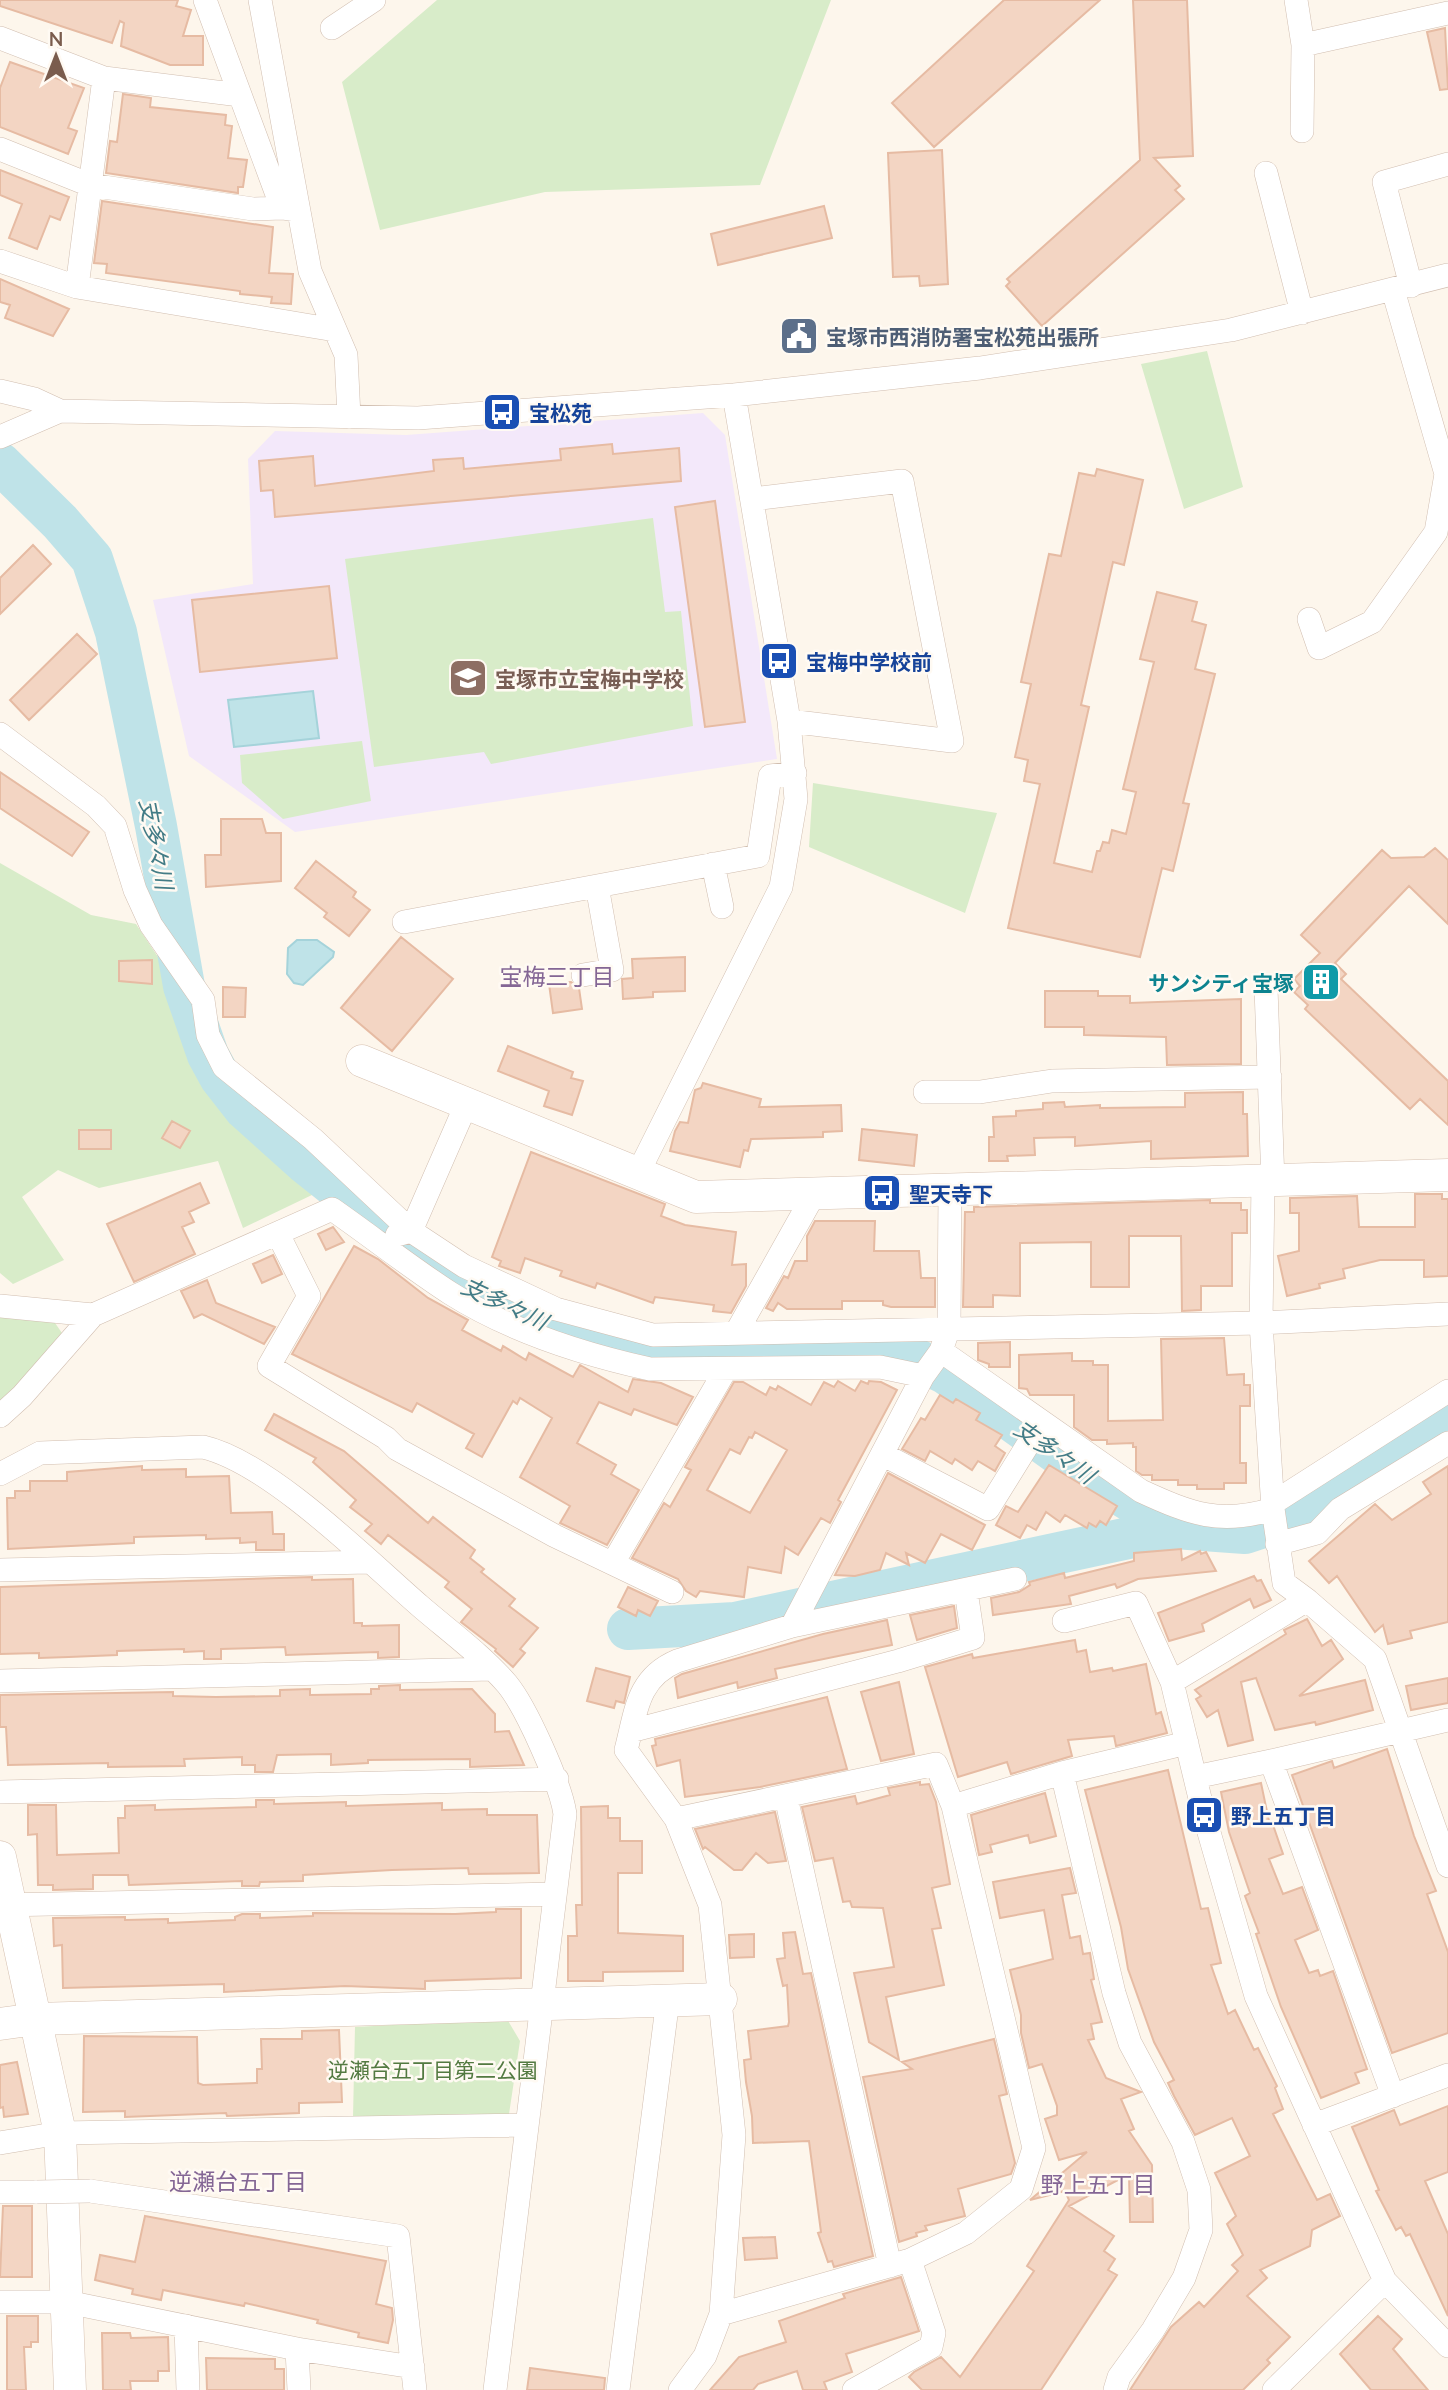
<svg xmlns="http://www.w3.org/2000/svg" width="1448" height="2390" viewBox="0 0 1448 2390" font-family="Lato,'Noto Sans JP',sans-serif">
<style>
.education{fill:#f3e8fa}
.green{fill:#d8ecc9}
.water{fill:#bfe3e8;stroke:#a5d3da;stroke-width:2}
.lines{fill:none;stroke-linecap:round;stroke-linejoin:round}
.river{stroke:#bfe3e8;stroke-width:42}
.building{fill:#f3d5c3;stroke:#e6bba3;stroke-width:2;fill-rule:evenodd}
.street-casing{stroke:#d1beb0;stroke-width:24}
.secondary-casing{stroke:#d6c0b0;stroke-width:33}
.street{stroke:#fff;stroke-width:23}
.secondary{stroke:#fff;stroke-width:32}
.street-bridge-casing{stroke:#d1beb0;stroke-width:24;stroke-linecap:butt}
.street-bridge{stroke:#fff;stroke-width:23}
.labels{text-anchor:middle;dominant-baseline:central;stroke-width:5;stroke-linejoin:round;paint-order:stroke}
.service-label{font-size:21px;font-weight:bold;fill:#4e5e75;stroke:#fffaf3;text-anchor:start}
.transit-label{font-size:21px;font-weight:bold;fill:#164399;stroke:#fffaf3;text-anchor:start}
.education-label{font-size:21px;font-weight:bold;fill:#785e54;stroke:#fffaf3;text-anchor:start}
.culture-label{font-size:21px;font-weight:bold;fill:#0d838f;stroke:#fffaf3;text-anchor:end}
.park-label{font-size:21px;fill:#537a41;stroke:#fffaf3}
.water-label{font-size:23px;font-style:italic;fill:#437c86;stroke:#fffaf3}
.neighbourhood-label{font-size:23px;fill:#846695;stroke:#fffaf3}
</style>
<rect width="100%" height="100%" fill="#fdf6ec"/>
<path class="education" d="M703 413 725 435 777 759 295 832 189 756 153 600 253 584 248 459 275 431 406 435Z"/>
<path class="green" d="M437 0H831L760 185 545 192 380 230 342 82Z
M1207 351 1243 487 1184 509 1141 364Z
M653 518 665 612 681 611 693 726 491 764 484 752 374 767 345 559Z
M362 741 371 801 283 819 242 783 240 755Z
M813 783 997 813 965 913 809 847Z
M0 863 91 915 136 924 172 978 178 1009 209 1091 314 1194 243 1228 218 1161 99 1188 58 1170 22 1197 64 1260 13 1284 0 1273Z
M0 1317 53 1320 64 1336 0 1402Z
M507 2019 520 2041 509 2114 353 2117 355 2027Z"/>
<path class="water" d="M313 691 319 738 234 747 228 700Z
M297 940H317L334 952 333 957 303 985 294 983 287 974 288 948Z"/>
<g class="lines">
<path class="river" d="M0 463 60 522 92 559 116 632 156 826 184 986 208 1055 220 1077 245 1109 304 1162 447 1276 520 1315 593 1340 639 1352 903 1353 945 1373 1082 1471 1175 1528 1245 1533 1310 1512 1448 1421
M628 1629 735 1623 1175 1528"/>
</g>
<path class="building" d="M0 0H178L176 6 191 10 183 36H203V65H170L121 46 124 23 120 21 112 43 0 6Z
M1004 0H1100L934 147 892 103Z
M1133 0H1187L1193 156 1154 158 1180 186 1175 190 1184 199 1042 326 1006 286 1010 282 1007 279 1140 160Z
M1445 28 1448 89 1440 90 1427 32Z
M10 62 84 88 68 128 77 131 68 154 0 127V88Z
M123 94 151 98 150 107 226 115 225 125 232 126 228 158 247 160 243 187H238V193L106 173 110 141 117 142Z
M942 150 948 284 920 286 919 276 893 277 888 153Z
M0 170 69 197 60 220 50 216 37 249 9 238 22 204 0 195Z
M102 201 273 227 269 273 293 274 291 304 271 303 272 297 240 294V291L106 273 107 264 94 263Z
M824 206 832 238 718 265 711 234Z
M0 279 69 309 53 336 5 318 10 305 0 302Z
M612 444 613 454 679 448 681 481 275 517 273 490 261 491 259 461 313 456 315 486 434 471 433 460 463 458 464 469 561 460 560 449Z
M1097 469 1143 480 1124 565 1113 562 1081 705 1089 707 1054 863 1092 872 1097 851H1100L1103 842 1109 843 1112 830 1126 834 1136 792 1123 789 1154 662 1140 659 1157 592 1197 602 1192 621 1206 625 1195 669 1215 674 1183 803 1189 804 1173 871 1162 868 1140 957 1008 928 1040 784 1024 781 1028 760 1015 757 1031 684 1021 682 1049 554 1061 556 1079 473 1095 476Z
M715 501 745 722 705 727 675 507Z
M33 545 51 564 0 614V578Z
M329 586 337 658 200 672 192 600Z
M77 634 97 654 29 720 10 700Z
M0 772 89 832 72 856 0 808Z
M221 819H262L266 833H281V881L206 887 205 855H221Z
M1435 848 1448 860V924L1409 886 1335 963 1346 974 1341 979 1448 1081V1125L1420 1099 1410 1109 1305 1009 1308 1005 1294 992 1300 986 1294 979 1320 953 1301 935 1382 850 1391 858 1424 857Z
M316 861 356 892 353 897 370 910 349 936 324 917 327 913 295 888Z
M401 937 453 979 392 1051 341 1008Z
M685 957V991L653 992V997L623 999 622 979 633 978 632 959Z
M152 960V984L119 981V961Z
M571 982 579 988 582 1009 553 1013 549 984Z
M223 987 246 988 245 1017H223Z
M1045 991H1098V996H1130V1003L1241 999V1064L1167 1065 1166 1037 1084 1035V1027H1045Z
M508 1046 573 1072 571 1078 583 1081 572 1115 544 1106 549 1091 498 1071Z
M703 1083 761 1099 759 1107 841 1105 842 1131 823 1132V1137L751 1139 748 1151 744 1150 740 1167 670 1151 675 1131 680 1122 688 1123 695 1090 701 1088Z
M1243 1092V1114H1247L1248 1156 1151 1159V1141L1075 1146V1137L1034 1138 1035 1155 1007 1156 1008 1161H989V1137H994L993 1117 1016 1116V1111L1043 1109V1103L1064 1102 1065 1107 1100 1105V1108L1185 1107V1093Z
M172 1121 190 1131 180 1148 162 1138Z
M862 1129 917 1135 914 1166 859 1160Z
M79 1130H111V1149H79Z
M531 1152 665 1204 661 1216 685 1225 736 1232 732 1265 746 1264V1286L731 1313 713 1311 714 1305 655 1297 653 1303 597 1283 595 1288 560 1276 562 1271 525 1258 520 1273 499 1266 501 1261 492 1257Z
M200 1183 209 1203 189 1212 194 1222 182 1227 195 1254 134 1282 107 1224Z
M1415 1194H1442V1199H1448V1276L1424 1277V1260H1380L1343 1269 1345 1278 1319 1284 1320 1288 1287 1296 1278 1256 1299 1251V1213H1290V1198L1357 1196 1359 1227H1415Z
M1210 1200V1203H1241V1210H1247V1233H1232V1286H1201V1310L1182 1311 1181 1236H1129V1287H1091V1242L1020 1243V1296L993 1295V1307H963L965 1212H974V1207Z
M815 1221H875L874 1251H919L921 1278H935V1307H891L883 1305V1301H842V1309H787L778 1303 773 1311 766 1308 784 1276 788 1278 795 1261H807V1236Z
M333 1227 344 1242 326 1250 318 1234Z
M354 1246 378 1259 428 1298 468 1320 462 1330 501 1351 503 1346 526 1360 529 1353 573 1377 580 1365 628 1392 633 1379 661 1383 693 1397 677 1425 634 1409 631 1415 599 1402 577 1443 616 1465 611 1474 639 1490 607 1545 560 1523 570 1506 520 1477 552 1418 520 1398 517 1404 513 1401 482 1457 466 1448 474 1434 417 1403 412 1412 292 1354Z
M273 1255 282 1274 262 1283 253 1264Z
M207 1280 216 1303 275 1327 264 1344 202 1314 194 1318 181 1291Z
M1224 1338 1227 1375 1244 1374V1385H1250V1406H1240V1463H1246V1483H1224V1489H1197V1485H1178V1480H1152V1475H1142L1136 1471V1447H1133V1443L1107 1444V1440H1092L1074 1427V1395H1030L1027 1389 1019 1388V1355L1072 1353V1361H1093V1365H1108V1421L1163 1420 1161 1339Z
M1010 1342V1367H989V1364L978 1360V1343Z
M838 1381 855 1391 861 1381 868 1384 869 1381 881 1382 897 1390 838 1500 841 1502 830 1523 821 1518 798 1555 785 1547 781 1573 748 1567 744 1597 700 1591 696 1597 686 1591 678 1579 632 1558 664 1503 670 1507 691 1470 685 1467 734 1382H743L766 1395 770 1387 776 1390 778 1386 811 1405 824 1382 834 1387ZM755 1432 787 1450 750 1513 707 1490 730 1449 740 1454 749 1437 752 1438Z
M940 1395 953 1403 956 1399 980 1413 976 1420 1002 1435 995 1446 1005 1453 995 1471 978 1461 972 1470 955 1459 952 1464 930 1451 925 1461 902 1449 921 1418 925 1420Z
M274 1414 344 1451 428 1523 433 1517 475 1550 470 1558 484 1569 481 1572 515 1599 509 1606 538 1628 520 1649 525 1653 513 1667 495 1651 496 1649 461 1622 472 1609 445 1587 449 1582 388 1535 381 1544 365 1531 372 1524 350 1507 356 1500 313 1462 316 1458 265 1430Z
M1049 1465 1117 1506 1106 1525 1100 1521 1096 1527 1089 1523 1087 1528 1065 1515 1060 1522 1046 1512 1036 1530 1027 1525 1020 1538 996 1525 1006 1506 1018 1512Z
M142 1466V1470L186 1469V1477L229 1476 231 1513 272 1512 273 1534H284V1550H256V1542L240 1543V1538L206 1539V1535L134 1537V1543L8 1549 7 1498H15V1491H30V1481H67V1472Z
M1448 1466V1622L1410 1631 1412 1638 1388 1644 1383 1625 1375 1632 1337 1576 1329 1583 1309 1561 1375 1504 1392 1520 1431 1494 1423 1482Z
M888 1473 985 1525 972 1550 941 1534 925 1563 906 1553 909 1565 886 1553 880 1570 855 1576 835 1575Z
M1181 1549 1182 1560 1200 1551 1201 1554 1206 1552 1216 1571 1138 1579 1117 1588 1115 1584 1069 1596 1071 1604 993 1615 991 1598 1019 1592 1030 1585 1029 1582 1064 1573 1065 1578 1134 1561V1553Z
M1254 1576 1257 1581 1261 1580 1271 1600 1254 1608 1250 1599 1202 1624 1204 1631 1169 1641 1158 1613Z
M312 1577V1580L353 1579 354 1623H362V1626L399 1625V1657L378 1658V1652L286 1655 285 1647 221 1649V1659H204V1651L184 1652V1649L117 1651V1655L69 1657 39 1658V1653L0 1654V1587Z
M628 1587 658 1601 650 1616 638 1610 636 1616 618 1607Z
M954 1606 957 1628 917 1640 910 1615Z
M1307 1619 1322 1646 1331 1640 1343 1659 1299 1696 1365 1680 1373 1710 1316 1725 1315 1722 1275 1730 1256 1678 1241 1682 1253 1740 1228 1746 1218 1710 1207 1717 1196 1699 1201 1696 1195 1690 1286 1634 1284 1630Z
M887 1620 892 1645 775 1669 777 1678 738 1688 737 1682 678 1698 675 1678 682 1674 823 1634Z
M1075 1640 1077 1652 1086 1650 1090 1672 1112 1668 1113 1671 1146 1664 1156 1714 1161 1712 1167 1733 1116 1746 1114 1736 1068 1740 1072 1756 1011 1774 1007 1762 958 1777 925 1667 972 1654 973 1658Z
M596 1668 630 1677 624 1703 616 1701 614 1708 587 1701Z
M1448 1678V1703L1411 1710 1406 1686Z
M899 1682 914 1754 881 1761 861 1692Z
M400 1685V1690L472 1689 495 1714V1732L509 1731 524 1765 470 1767V1759L368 1760V1763L331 1765V1754L277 1755 273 1772H255V1765H242V1757L184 1759 185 1766 108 1767V1763L8 1765 6 1727H0V1695L173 1692V1696L216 1697 280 1696V1690L310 1689V1695L371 1694V1689H379V1686Z
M827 1697 847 1769 760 1787 685 1797 680 1760 657 1766 652 1746 656 1745 655 1739Z
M1387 1749 1414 1836 1436 1891 1427 1894 1448 1952V2033L1392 2053 1292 1775 1332 1761 1334 1768Z
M1168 1770 1201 1909 1208 1908 1221 1963 1211 1965 1228 2014 1235 2010 1254 2050 1258 2048 1277 2086 1275 2088 1283 2109 1273 2114 1317 2200 1330 2194 1340 2216 1312 2230 1310 2246 1260 2270 1267 2278 1247 2296 1290 2337 1267 2360 1270 2363 1243 2390H1130L1171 2327 1199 2302 1204 2307 1238 2271 1232 2265 1243 2255 1227 2224 1236 2216 1215 2173 1250 2156 1232 2118 1195 2135 1174 2096 1168 2083 1174 2080 1154 2042 1128 1969 1121 1927 1085 1790Z
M920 1782V1785L929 1784 936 1802 950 1884 932 1888 941 1928 932 1929 944 1985 886 1997 899 2060 869 2042 854 1973 894 1967 883 1908 852 1907 850 1901 843 1902 833 1858 815 1861 802 1807 855 1796 857 1804 890 1795 888 1788Z
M1261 1783 1270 1826 1273 1825 1283 1854 1269 1859 1283 1894 1302 1887 1318 1930 1295 1940 1309 1973 1318 1970 1320 1976 1333 1971 1367 2069 1355 2073 1359 2083 1321 2098 1281 2007 1256 1934 1259 1933 1245 1896 1250 1893 1229 1832 1221 1792Z
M1045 1793 1056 1836 1030 1843 1028 1835 990 1845 992 1852 979 1855 971 1815Z
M256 1800H274V1804L346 1802V1806L442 1803V1810L487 1809V1815H537L539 1873 469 1874 468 1868 392 1870 303 1875V1881L260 1882 259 1886H242V1881L129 1885 128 1875H93V1889L53 1890V1885H38L37 1834 28 1835V1805H56L57 1855 119 1853 118 1818H125V1806L155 1805V1810L256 1807Z
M608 1806V1818H620V1841H642V1873H618V1933L683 1936V1971L603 1972V1981H568V1936H577L576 1905H582L581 1807Z
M775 1812 786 1861 768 1863 756 1853 742 1870H734L705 1847 703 1849 695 1829Z
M1070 1868 1076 1893 1062 1895 1070 1938 1080 1936 1083 1954 1090 1953 1094 1979 1091 1980 1102 2022 1091 2024 1094 2039 1088 2040 1106 2078 1141 2092 1121 2099 1134 2129 1129 2131 1152 2165 1153 2222H1130L1129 2174 1069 2206 1114 2236 1104 2251 1115 2259 1108 2270 1117 2275 1041 2390H922L909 2377 914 2372 941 2357 960 2377 1012 2303 1034 2271 1027 2266 1069 2200 1065 2191 1030 2200 1087 2152 1059 2160 1045 2119 1057 2115V2106L1042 2064 1029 2068 1021 2033V2015L1010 1970 1053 1959 1044 1910 1000 1918 993 1882Z
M496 1909H521V1978L425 1981V1989L345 1986 224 1992V1984L63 1988 62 1945 54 1946 53 1918 125 1917V1920L168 1919V1923L235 1920V1917L242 1914H260V1918L313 1916V1913L455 1914 496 1912Z
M795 1932 803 1974 811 1973 873 2256 834 2267 832 2261 828 2262 818 2233 821 2232 809 2141 753 2143 752 2116 746 2082 744 2060 751 2059 748 2031 788 2026 789 2022 787 1985 783 1986 777 1959 785 1958 783 1933Z
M754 1934V1957L730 1958 729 1935Z
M339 2030 342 2102 299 2103V2113L252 2115 227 2116 226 2113 125 2117V2111L83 2112 84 2036 197 2037 198 2083 203 2085 257 2083V2069H262L261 2039H302V2031Z
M994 2039 1007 2094 999 2096 1015 2163 1011 2174 958 2189 965 2216 925 2226 927 2230 916 2233 917 2236 899 2242 863 2077 912 2069 902 2062Z
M17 2062 28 2114 4 2117 3 2107 0 2108V2065Z
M1448 2106V2172L1425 2181 1448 2234V2316L1410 2234 1406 2236 1401 2227 1396 2230 1376 2191 1379 2190 1352 2127 1394 2110 1400 2125Z
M3 2206H32V2277H0Z
M145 2216 386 2261 376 2304 392 2308 393 2320 388 2343 358 2337 359 2333 317 2323 318 2320 245 2303 244 2306 163 2290 161 2300 132 2294 133 2289 95 2280 100 2255 135 2262Z
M775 2237 777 2258 745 2260 743 2238Z
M901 2277 919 2331 846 2354 852 2372 824 2382 827 2390H803L797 2371 758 2384 753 2390H710L739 2357 786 2342 779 2321 845 2298 843 2294Z
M7 2316H38V2342H31V2347H24L26 2390H7Z
M1378 2316 1402 2339 1393 2349 1428 2390H1371L1340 2354Z
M102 2333H130L131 2338 168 2337 169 2371H158V2381H130L131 2390H103Z
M206 2358 275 2359V2369H284V2390H207Z
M530 2368 605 2378 604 2390H527Z"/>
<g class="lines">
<defs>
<path id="street" d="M205 0 282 208 295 210
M260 0 310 271 346 355 349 417
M1296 0 1303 45 1302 131
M332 28 374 0
M0 38 104 78 240 95
M1303 45 1448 13
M0 149 90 185 253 209 282 208
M1266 173 1302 313
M0 261 77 287 335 330
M1411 286 1384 182 1448 164
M77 287 104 78
M0 391 34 399 60 411 418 418 734 395 980 368 1231 330 1448 275
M0 437 60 411
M753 499 902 481 952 741 789 721
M1309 619 1319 648 1372 622 1436 532 1446 474 1393 290
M0 734 96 806 115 826 135 890 151 925 203 1000 208 1035 224 1067 313 1139 411 1231 464 1266 556 1309 653 1335 1261 1323 1448 1314
M713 864 722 907
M404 922 758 856 770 776 795 773
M583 975 612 970 597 886
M1266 988 1273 1182
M925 1092H980L1052 1081 1270 1077
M637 1175 781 887 796 799 789 721 734 395
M1263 1182 1261 1323 1273 1509 1284 1583 1307 1600 1172 1682 1204 1815 1256 1996 1385 2281 1448 2346
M278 1234 309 1296 269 1366 386 1438 397 1449 555 1536 672 1592
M397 1235 411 1231 466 1105
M0 1306 93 1315
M736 1333 813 1196
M941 1351 1141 1491C1191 1514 1220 1525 1273 1509
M0 1416 22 1396 93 1315 332 1209C372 1237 410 1267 450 1293 510 1331 582 1354 650 1369L880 1367 923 1376
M882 1454 988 1509 1042 1422
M0 1474 40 1453 203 1447C269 1462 367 1560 420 1606 449 1631 482 1655 507 1684 526 1707 561 1785 565 1814L495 2390
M1273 1503 1448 1391
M1277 1544 1317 1533 1340 1509 1448 1443
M613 1563 726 1369
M0 1570 369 1562
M1307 1600 1375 1659 1448 1866
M1064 1621 1136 1603 1172 1682
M792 1626 923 1376 941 1351 949 1327 950 1190
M0 1681 492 1669
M631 1731 898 1661 973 1638 966 1591
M1062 1773 1114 1993 1130 2043 1183 2142 1199 2190 1201 2230 1184 2278 1153 2330 1119 2377 1115 2390
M1195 1777 1271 1761
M0 1792 557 1779
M786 1797 890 2266
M676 1819 936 1764 953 1806
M0 1905 555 1894
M1393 2096 1271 1761 1448 1720
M1314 2125 1448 2075
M0 2143 60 2133 527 2125
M90 2191 398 2236 415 2390
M0 2192H37
M0 2302H67L297 2349 413 2367
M721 2314 910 2260 966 2233 1021 2189 1034 2148 953 1806 1062 1773 1187 1743
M186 2326 188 2390
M297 2349 299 2390
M618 2390 668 1999
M680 2390 705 2356 721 2314 734 2135 710 1905 676 1819 626 1750C636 1712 637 1678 677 1661L792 1626 1015 1579
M854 2390 931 2347 934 2333 910 2260
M1274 2390 1385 2281"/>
<path id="secondary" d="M362 1061 696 1197 1448 1175
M0 1857 60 2133 70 2390
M0 2024 36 2019 721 1999"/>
</defs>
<use href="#street" class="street-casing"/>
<use href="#secondary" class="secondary-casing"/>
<use href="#street" class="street"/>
<use href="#secondary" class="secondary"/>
<defs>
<path id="street-bridge" d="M37 2192 90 2191"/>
</defs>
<use href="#street-bridge" class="street-bridge-casing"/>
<use href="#street-bridge" class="street-bridge"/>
</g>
<defs>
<symbol id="civic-square" viewBox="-11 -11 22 22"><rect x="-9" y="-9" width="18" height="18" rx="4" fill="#5c6f8a" stroke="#fffaf3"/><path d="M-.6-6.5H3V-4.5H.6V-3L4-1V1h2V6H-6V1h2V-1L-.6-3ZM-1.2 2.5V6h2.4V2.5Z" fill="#fff"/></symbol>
<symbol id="bus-square" viewBox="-11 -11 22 22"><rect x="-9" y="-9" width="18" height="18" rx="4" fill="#1a4fb4" stroke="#fffaf3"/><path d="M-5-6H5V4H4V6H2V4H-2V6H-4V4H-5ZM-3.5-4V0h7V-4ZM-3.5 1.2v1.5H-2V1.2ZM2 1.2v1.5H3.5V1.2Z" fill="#fff"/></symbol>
<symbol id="school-square" viewBox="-11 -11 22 22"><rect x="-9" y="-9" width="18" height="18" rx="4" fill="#8d6e63" stroke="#fffaf3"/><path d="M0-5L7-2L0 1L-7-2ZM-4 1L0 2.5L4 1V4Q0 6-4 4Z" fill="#fff"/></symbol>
<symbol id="building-square" viewBox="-11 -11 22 22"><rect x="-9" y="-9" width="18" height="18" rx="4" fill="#0f9aa8" stroke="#fffaf3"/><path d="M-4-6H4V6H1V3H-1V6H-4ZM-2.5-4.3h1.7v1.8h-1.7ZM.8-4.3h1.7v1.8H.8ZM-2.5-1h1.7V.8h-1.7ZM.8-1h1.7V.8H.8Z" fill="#fff"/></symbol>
</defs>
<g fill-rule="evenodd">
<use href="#civic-square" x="777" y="314" width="44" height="44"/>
<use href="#bus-square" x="480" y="390" width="44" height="44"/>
<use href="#bus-square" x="757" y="639" width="44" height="44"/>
<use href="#school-square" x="446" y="656" width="44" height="44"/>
<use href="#building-square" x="1299" y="960" width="44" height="44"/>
<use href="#bus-square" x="860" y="1171" width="44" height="44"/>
<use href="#bus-square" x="1182" y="1793" width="44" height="44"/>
</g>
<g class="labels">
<g class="service-label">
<text x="826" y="336">宝塚市西消防署宝松苑出張所</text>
</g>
<g class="transit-label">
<text x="529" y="412">宝松苑</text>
<text x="806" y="661">宝梅中学校前</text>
<text x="909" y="1193">聖天寺下</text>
<text x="1231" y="1815">野上五丁目</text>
</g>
<g class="education-label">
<text x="495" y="678">宝塚市立宝梅中学校</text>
</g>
<g class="culture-label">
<text x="1294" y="982">サンシティ宝塚</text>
</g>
<g class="park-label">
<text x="433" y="2069">逆瀬台五丁目第二公園</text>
</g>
<g class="water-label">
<text transform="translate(157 844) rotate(79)">支多々川</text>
<text transform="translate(505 1303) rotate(25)">支多々川</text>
<text transform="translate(1055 1451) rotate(35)">支多々川</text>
</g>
<g class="neighbourhood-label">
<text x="557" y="976">宝梅三丁目</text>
<text x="238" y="2181">逆瀬台五丁目</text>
<text x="1098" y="2184">野上五丁目</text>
</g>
</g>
<g transform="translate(56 56)" stroke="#fffaf3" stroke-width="5" paint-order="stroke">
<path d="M0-5L12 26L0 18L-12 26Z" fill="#7a5c4d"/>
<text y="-10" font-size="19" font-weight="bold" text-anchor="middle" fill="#7a5c4d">N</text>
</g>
</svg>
